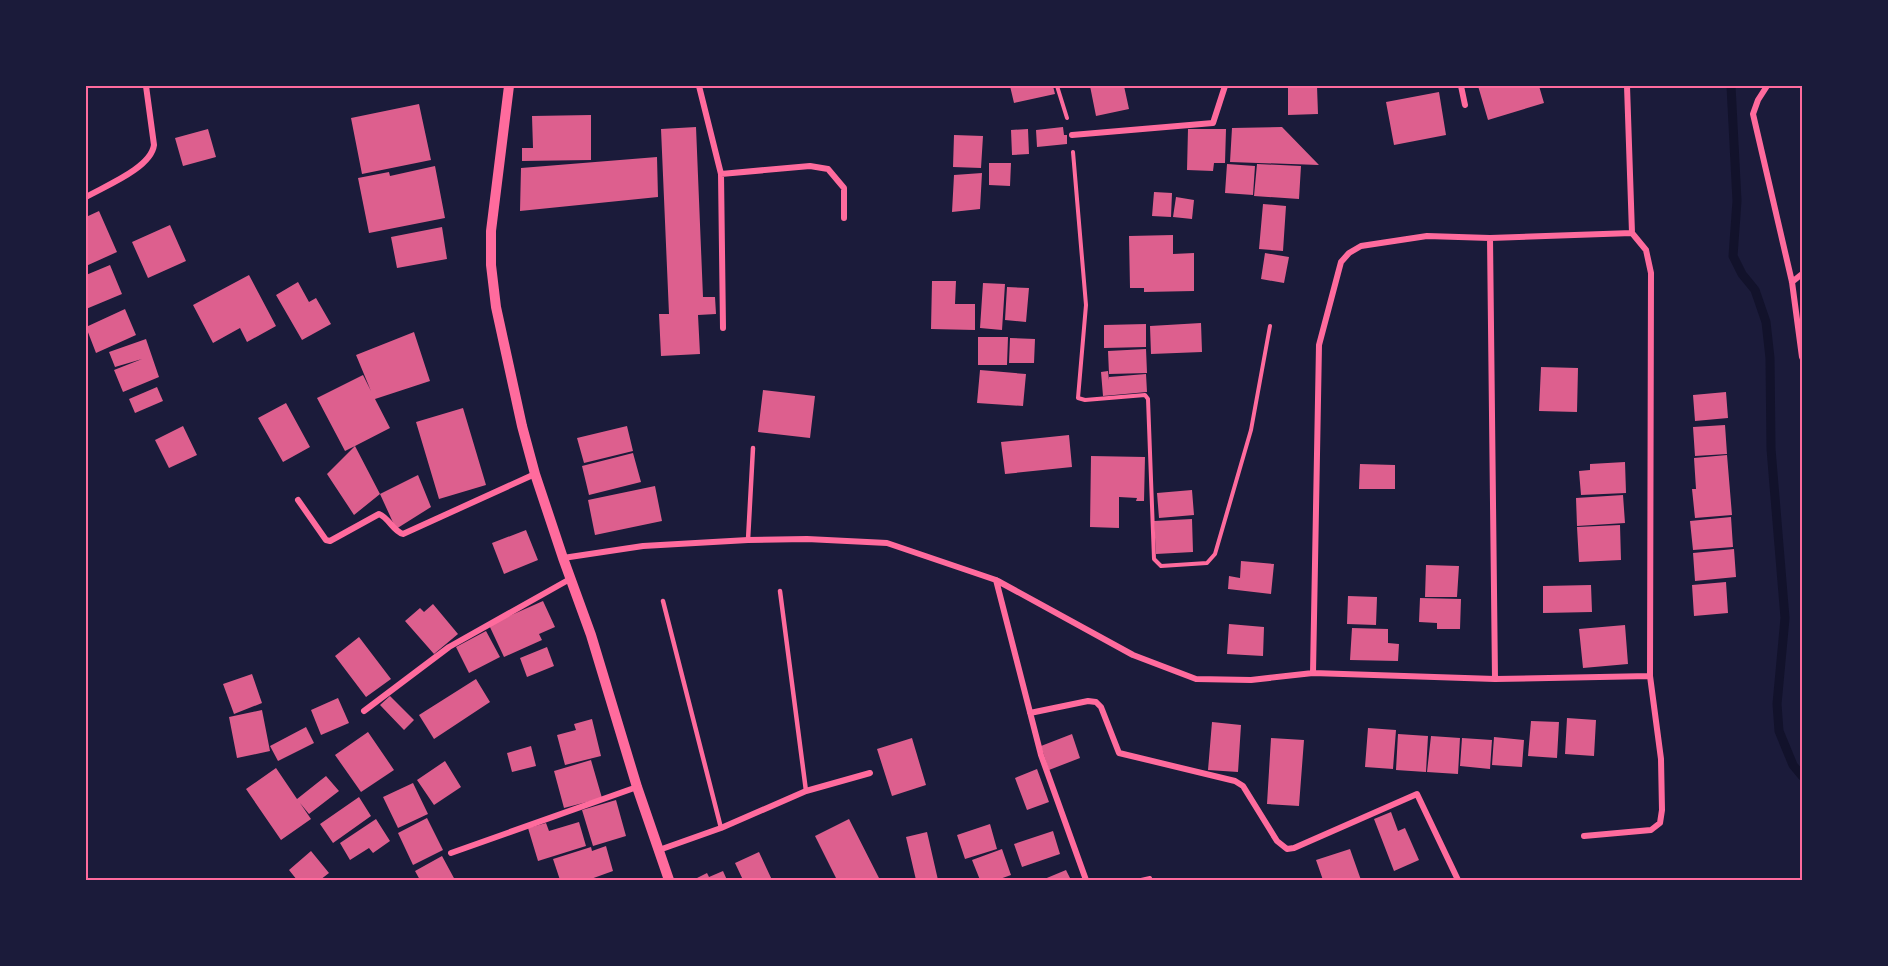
<svg xmlns="http://www.w3.org/2000/svg" width="1888" height="966" viewBox="0 0 1888 966" font-family="Rubik,sans-serif">
<style>
.lines{fill:none;stroke-linecap:round;stroke-linejoin:round}
.stream{stroke:#12122b;stroke-width:9}
.building{fill:#dd5f8e}
.path{stroke:#ff6b9d;stroke-width:4}
.service{stroke:#ff6b9d;stroke-width:4.5}
.minor{stroke:#ff6b9d;stroke-width:6}
.tertiary{stroke:#ff6b9d;stroke-width:10}
.neatline{fill:none;stroke:#ff6b9d;stroke-width:2}
</style>
<rect width="100%" height="100%" fill="#1b1b3a"/>
<g class="lines">
<path class="stream" d="M1731 86 1737 201 1733 256 1742 274 1755 290 1766 322 1770 358 1771 449 1785 618 1777 704 1779 731 1793 765 1802 776"/>
</g>
<path class="building" d="M1010 86H1053L1055 94 1014 103Z
M1090 86H1124L1129 109 1096 116Z
M1288 86H1317L1318 114 1288 115Z
M1478 86H1539L1544 103 1488 120Z
M1439 92 1446 135 1394 145 1386 102Z
M419 104 431 160 362 174 351 118Z
M591 115V160L522 161V148H533L532 116Z
M696 127 703 297H715L716 314 698 315 700 354 661 356 659 314H669L661 129Z
M1063 127 1064 135H1067V144L1037 147 1036 130Z
M1282 127 1319 165 1230 162 1232 128Z
M208 129 216 157 183 166 175 138Z
M1028 129 1029 154 1012 155 1011 130Z
M1188 129H1226L1225 163H1214L1213 171 1187 170Z
M954 135 983 136 981 168 953 167Z
M657 157 658 197 520 211 521 168Z
M989 163H1011L1010 186 989 185Z
M1227 164 1255 166 1253 195 1225 193Z
M1257 164 1301 166 1299 199 1254 196Z
M435 166 445 218 369 233 358 178 389 172 390 176Z
M982 173 980 209 952 212 954 175Z
M1154 192 1172 193 1171 217 1152 216Z
M1176 197 1194 200 1192 219 1173 217Z
M1263 204 1286 206 1283 251 1259 249Z
M99 211 117 252 86 266V217Z
M170 225 186 261 148 278 132 242Z
M442 227 447 259 397 268 391 237Z
M1173 235V254L1194 253V291L1144 292V288H1130L1129 236Z
M1265 253 1289 257 1284 283 1261 279Z
M110 265 122 294 86 309V275Z
M249 275 276 326 247 342 240 328 213 343 193 305Z
M932 281H956L955 304H975V330L931 329Z
M298 282 309 302 316 298 331 324 302 340 276 295Z
M983 283 1005 284 1002 330 980 328Z
M1007 287 1029 288 1026 322 1005 320Z
M125 309 136 335 96 353 86 327Z
M1201 323 1202 352 1151 354 1150 326Z
M1146 324V347L1104 348V325Z
M414 332 430 381 375 399 390 428 355 446 380 494 418 475 431 507 396 529 380 494 354 515 327 474 355 446 345 451 317 398 363 375 371 391 356 355Z
M978 337H1008L1007 365H978Z
M1010 338 1035 339 1034 363H1009Z
M146 339 159 377 123 392 114 370 142 359 115 367 109 352Z
M1146 349 1147 373 1109 374 1108 351Z
M1541 367 1578 368 1577 412 1539 411Z
M980 370 1026 374 1023 406 977 403Z
M1108 371 1109 380V377L1146 374 1147 392 1103 396 1101 372Z
M157 387 163 401 135 413 129 399Z
M763 390 815 396 810 438 758 432Z
M1726 392 1728 418 1695 421 1693 395Z
M286 403 310 447 283 462 258 418Z
M463 408 486 485 439 499 416 422Z
M1725 425 1727 454 1695 456 1693 427Z
M183 426 197 455 169 468 155 440Z
M627 426 633 451 584 463 577 438Z
M1069 435 1072 467 1005 474 1001 442Z
M633 453 641 482 589 495 582 466Z
M1727 455 1732 515 1695 518 1692 489H1696L1694 458Z
M1091 456 1145 457 1144 501H1136L1137 498 1119 497V528L1090 527Z
M1625 462 1626 493 1581 495 1579 471 1590 470V464Z
M1360 464 1395 465V489H1359Z
M655 486 662 521 595 535 588 500Z
M1192 490 1194 515 1159 518 1157 493Z
M1623 495 1625 523 1577 526 1576 498Z
M1731 517 1733 547 1693 550 1690 521Z
M1192 519 1193 552 1156 554 1154 521Z
M1620 525 1621 560 1579 562 1577 527Z
M526 530 538 560 504 574 492 543Z
M1734 549 1736 577 1695 581 1693 553Z
M1241 561 1274 564 1271 594 1228 589 1229 576 1240 578Z
M1426 565 1459 566 1457 597H1425Z
M1726 582 1728 613 1694 616 1692 585Z
M1591 585 1592 612 1543 613V586Z
M1348 596 1377 597 1376 625 1347 624Z
M1420 598 1461 599 1460 629H1437V623L1419 622Z
M543 601 555 627 539 634 542 640 504 657 489 625Z
M433 604 458 634 434 654 405 621 420 608 424 612Z
M1229 624 1264 627 1263 656 1227 654Z
M1625 625 1628 664 1583 668 1579 629Z
M1352 628 1388 629V643L1399 644 1398 661 1350 660Z
M486 631 500 657 469 673 456 647Z
M359 637 391 679 366 697 335 656Z
M547 647 554 666 527 677 520 658Z
M252 674 262 703 234 714 223 684Z
M476 679 490 702 434 739 419 715Z
M390 696 414 720 404 730 380 705Z
M338 698 349 723 321 735 311 710Z
M262 710 270 751 237 758 229 717Z
M1567 718 1596 720 1594 756 1565 754Z
M592 719 601 756 565 765 557 735 576 730 574 724Z
M1531 721 1559 722 1557 758 1528 756Z
M1212 722 1241 725 1238 772 1208 770Z
M306 727 314 743 278 761 270 746Z
M1368 728 1396 730 1393 769 1365 767Z
M368 732 394 770 361 792 335 755Z
M1072 734 1080 758 1049 770 1041 746Z
M1398 734 1428 736 1426 772 1396 770Z
M1431 736 1460 738 1458 774 1427 772Z
M1494 737 1524 740 1522 767 1492 765Z
M912 738 926 785 892 796 877 749Z
M1271 738 1304 740 1299 806 1267 804Z
M1462 738 1492 740 1490 769 1460 766Z
M531 746 536 766 512 772 507 753Z
M591 760 602 798 564 808 554 771Z
M445 761 461 787 434 805 417 780Z
M276 768 297 799 326 776 339 791 309 814 300 803 311 819 281 840 246 789Z
M1037 769 1049 802 1027 810 1015 778Z
M413 783 428 814 398 828 383 797Z
M359 797 371 816 333 843 320 824Z
M616 800 626 836 593 846 582 810Z
M1391 812 1398 831 1405 828 1419 860 1394 871 1374 819Z
M427 818 443 850 413 865 398 833Z
M376 819 390 841 373 853 369 848 350 860 340 843Z
M849 819 880 880H837L815 836Z
M579 822 586 846 538 861 528 828 546 823 549 831Z
M990 824 997 849 965 859 957 835Z
M1053 831 1060 854 1022 867 1014 844Z
M927 832 938 880H916L906 837Z
M606 846 613 871 588 880H560L553 859 591 847 592 851Z
M1002 849 1011 875 997 880H980L972 860Z
M1350 849 1361 880H1323L1316 860Z
M311 851 329 873 320 880H297L289 870Z
M759 852 772 880H743L735 863Z
M442 856 455 880H420L415 871Z
M1066 870 1071 880H1042Z
M723 871 727 880H693L707 873 709 877Z"/>
<g class="lines">
<path class="path" d="M1057 86 1067 118
M1073 152 1086 305 1078 398 1085 400 1145 395 1148 399 1154 559 1161 566 1207 563 1215 554 1251 430 1270 326
M1141 880 1150 878"/>
<path class="service" d="M748 540 753 448
M780 591 806 791
M663 601 721 828"/>
<path class="minor" d="M699 86 721 174 723 328
M1461 86 1465 105
M1767 86 1758 100 1753 114 1792 282 1802 357
M1072 135 1213 123 1225 86
M721 174 810 166 828 169 844 188V218
M86 197C105 186 151 168 154 145L146 86
M1490 238 1495 679
M1792 282 1802 274
M298 500 326 540 330 541 379 514C389 518 393 531 403 534L535 474
M563 558 643 546 748 540 807 539 887 543 996 580 1133 655 1196 679 1251 680 1313 673 1495 679 1650 676
M996 580 1041 755 1086 880
M1313 673 1319 345 1341 262 1349 253 1361 246 1427 236 1490 238 1632 233
M364 711 449 647 570 579
M1030 713 1088 701 1096 702 1101 707 1119 753 1235 781 1243 786 1277 841 1287 849 1294 848 1417 794 1458 880
M1584 836 1651 830 1660 823 1662 810 1661 759 1650 676 1651 273 1646 250 1632 233 1627 86
M659 850 721 828 806 791 870 773
M451 853 637 787"/>
<path class="tertiary" d="M509 86 491 231V265L496 307 522 426 535 474 563 558 591 635 637 787 669 880"/>
</g>
<rect width="1888" height="966" fill="none" stroke="#1b1b3a" stroke-width="174"/>
<rect x="87" y="87" width="1714" height="792" class="neatline"/>
</svg>
